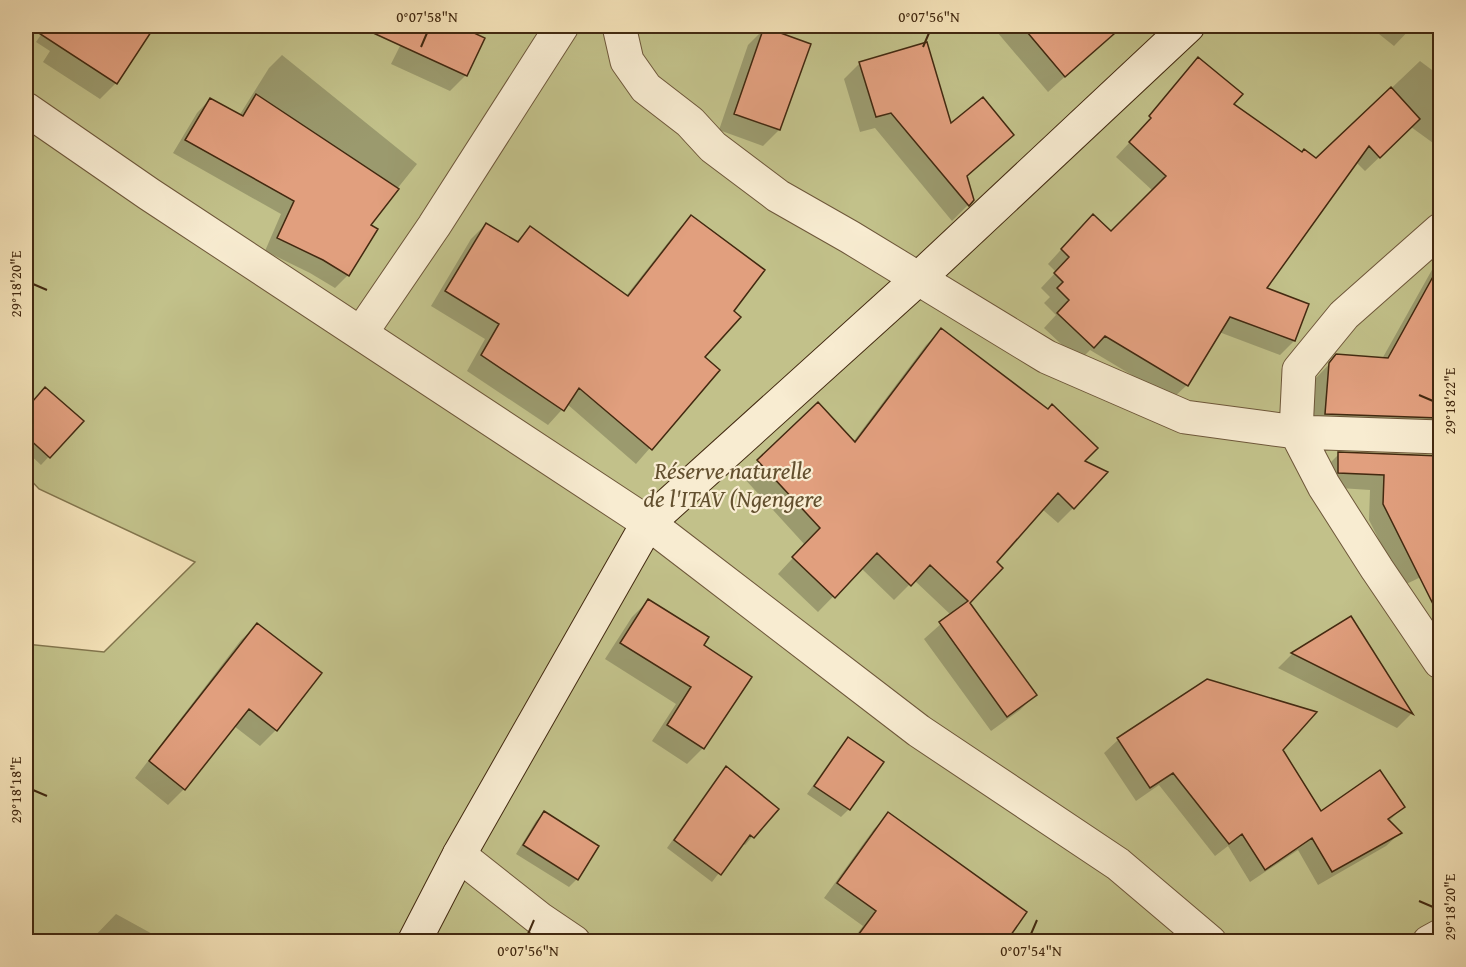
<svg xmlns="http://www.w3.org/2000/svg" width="1466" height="967" viewBox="0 0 1466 967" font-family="'Gentium Book Plus',serif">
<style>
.green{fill:#c2c18a;stroke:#82754d;stroke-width:1.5}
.shadow{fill:#0003}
.building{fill:#e19f7e;stroke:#422910;stroke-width:1.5}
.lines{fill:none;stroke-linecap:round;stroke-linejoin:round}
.street-casing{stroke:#6e573a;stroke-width:35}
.secondary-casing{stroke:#422910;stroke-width:35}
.street{stroke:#f8ecd1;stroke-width:33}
.secondary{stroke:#f8ecd1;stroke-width:33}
.ticks{fill:none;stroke:#422910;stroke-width:2}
.labels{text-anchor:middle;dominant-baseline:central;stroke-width:4.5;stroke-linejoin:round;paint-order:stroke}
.park-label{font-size:24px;font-style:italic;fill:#624f2e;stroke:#f8ecd1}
.neatline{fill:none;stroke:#422910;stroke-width:2}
.ticks-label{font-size:15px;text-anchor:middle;fill:#422910}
</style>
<rect width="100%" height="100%" fill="#f4e2b8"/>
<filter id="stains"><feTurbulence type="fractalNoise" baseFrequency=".00333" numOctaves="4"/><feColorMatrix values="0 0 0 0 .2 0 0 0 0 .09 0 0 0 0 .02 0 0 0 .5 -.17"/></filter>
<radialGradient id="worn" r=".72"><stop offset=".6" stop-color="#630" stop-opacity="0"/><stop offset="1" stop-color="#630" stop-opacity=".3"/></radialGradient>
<path class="green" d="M26 26H1440V941H26V644L104 652 195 562 39 489 26 475Z"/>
<path class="shadow" d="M47 26H153L116 83 100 99 43 62 50 51 36 42Z
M410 26H455L483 39 466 75 450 91 391 64Z
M970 26H981L973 31Z
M992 26H1105L1112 34 1048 92Z
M1369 26H1413L1394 46Z
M764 29 779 130 763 146 719 130 748 45Z
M282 55 417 164 368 225 376 230 348 275 335 288 310 273 265 251 281 214 173 153 197 113 210 99 239 116 269 68Z
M1420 61 1440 76V148L1411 127 1365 171 1356 162 1264 289 1294 341 1280 355 1219 332 1187 385 1172 399 1090 350 1079 361 1044 328 1056 315 1044 303 1050 297 1041 288 1056 272 1048 264 1079 230 1111 233 1153 191 1116 157 1155 115 1316 160Z
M860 63 950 126 1012 135 966 177 973 200 952 221 875 128 860 132 844 79Z
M691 217 732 311 703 357 718 370 636 464 567 404 548 425 467 371 485 339 431 306 471 239 486 224 516 242 530 228 626 296 677 231Z
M1440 261V442L1311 429 1314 380 1337 356 1382 359 1433 268Z
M941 330 1082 462 1073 508 1058 523 1042 509 995 562 968 603 1035 695 1020 710 991 731 924 639 951 615 914 580 894 600 861 568 818 612 778 574 805 545 742 476 758 461 853 442 926 345Z
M38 397 82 421 41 465 26 451V410Z
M1339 454 1440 457V568L1402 586 1369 520 1370 490 1324 487V469Z
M648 601 702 645 750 678 703 748 687 764 652 741 676 704 605 659 632 617Z
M1350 618 1411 714 1397 728 1278 668 1292 654Z
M257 625 276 730 260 746 234 726 184 789 168 805 135 778 241 640Z
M1207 680 1281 750 1320 813 1403 807 1389 821 1400 833 1386 846 1318 885 1298 850 1250 882 1228 846 1215 856 1159 785 1136 801 1104 753 1118 740Z
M848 739 849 809 841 817 807 794 840 747Z
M726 768 776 809 745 845 742 843 712 882 667 848 718 776Z
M544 813 577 879 569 887 516 854 536 821Z
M889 814 1004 942H851L863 926 824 898 874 829Z
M116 914 167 942H89Z"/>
<path class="building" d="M28 26H155L117 84Z
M358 26H459L485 38 467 76Z
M1022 26H1123L1065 77Z
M764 27 811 44 780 130 734 114Z
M927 42 951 123 983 97 1014 135 967 176 974 200 969 206 891 113 876 117 859 62Z
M1198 57 1243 94 1234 104 1302 152 1304 149 1316 158 1391 87 1420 119 1380 158 1369 146 1267 288 1309 304 1295 341 1230 317 1188 386 1105 336 1094 348 1057 313 1069 300 1057 288 1063 282 1054 273 1069 257 1061 249 1093 214 1111 231 1166 176 1129 142 1151 118 1149 116Z
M256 94 399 189 371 225 378 229 349 276 323 260 277 238 294 201 185 140 210 98 243 116Z
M691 215 765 270 734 311 741 317 705 357 720 370 652 450 579 388 564 411 481 355 499 324 445 291 486 223 518 242 530 226 628 296Z
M1440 264V418L1325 414 1329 363 1336 354 1388 358Z
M941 328 1048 409 1052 404 1098 448 1085 461 1108 472 1074 509 1058 493 997 562 1003 568 970 603 1037 695 1007 717 939 622 968 601 930 565 911 586 877 553 835 598 792 557 820 528 757 460 818 402 855 442Z
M45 387 84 421 50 458 26 436V409Z
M1338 452 1440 456V618L1383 504 1384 475 1338 473Z
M648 599 709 637 704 645 752 677 704 749 667 725 691 687 620 643Z
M1351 616 1413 714 1291 653Z
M257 623 322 673 277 731 249 709 185 790 149 761Z
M1207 679 1317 712 1283 750 1321 811 1380 770 1405 807 1388 819 1402 833 1332 872 1312 838 1265 870 1242 834 1229 844 1173 773 1150 788 1117 738Z
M848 737 884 762 850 810 814 786Z
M726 766 779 809 754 838 750 835 721 875 674 840Z
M544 811 599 846 578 880 523 845Z
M888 812 1027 912 1006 942H853L876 911 837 883Z"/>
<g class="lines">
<defs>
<path id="street" d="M619 26 627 61 646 88 690 122 713 147 778 196 850 237 1047 357 1185 417 1296 432 1440 437
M26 109 149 194 648 523 919 731 1118 864 1210 942
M1440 230 1344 315 1299 370 1296 432 1324 486 1377 569 1440 662
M361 333 434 226 562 26
M459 855 540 919 574 942
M1429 942 1440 936"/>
<path id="secondary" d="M414 942 459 855 648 523 918 279 1188 26"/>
</defs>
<use href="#street" class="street-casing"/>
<use href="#secondary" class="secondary-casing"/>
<use href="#street" class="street"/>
<use href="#secondary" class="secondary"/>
</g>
<path class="ticks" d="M421 47 427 33M923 47 929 33M33 284 47 290M1419 395 1433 401M33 790 47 796M1419 901 1433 907M528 934 534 920M1031 934 1037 920"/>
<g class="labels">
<g class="park-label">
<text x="733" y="470">Réserve naturelle<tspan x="733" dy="28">de l'ITAV (Ngengere</tspan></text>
</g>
</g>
<rect width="1466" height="967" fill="none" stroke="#f4e2b8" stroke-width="66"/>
<rect x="33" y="33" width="1400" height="901" class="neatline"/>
<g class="ticks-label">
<text x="427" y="22">0°07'58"N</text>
<text x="929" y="22">0°07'56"N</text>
<text transform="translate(16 284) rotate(-90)" y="5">29°18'20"E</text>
<text transform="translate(1450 401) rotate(-90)" y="5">29°18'22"E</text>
<text transform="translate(16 790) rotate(-90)" y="5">29°18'18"E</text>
<text transform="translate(1450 907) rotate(-90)" y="5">29°18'20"E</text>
<text x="528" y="956">0°07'56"N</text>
<text x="1031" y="956">0°07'54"N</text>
</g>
<rect width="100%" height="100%" filter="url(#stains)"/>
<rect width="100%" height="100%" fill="url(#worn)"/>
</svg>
